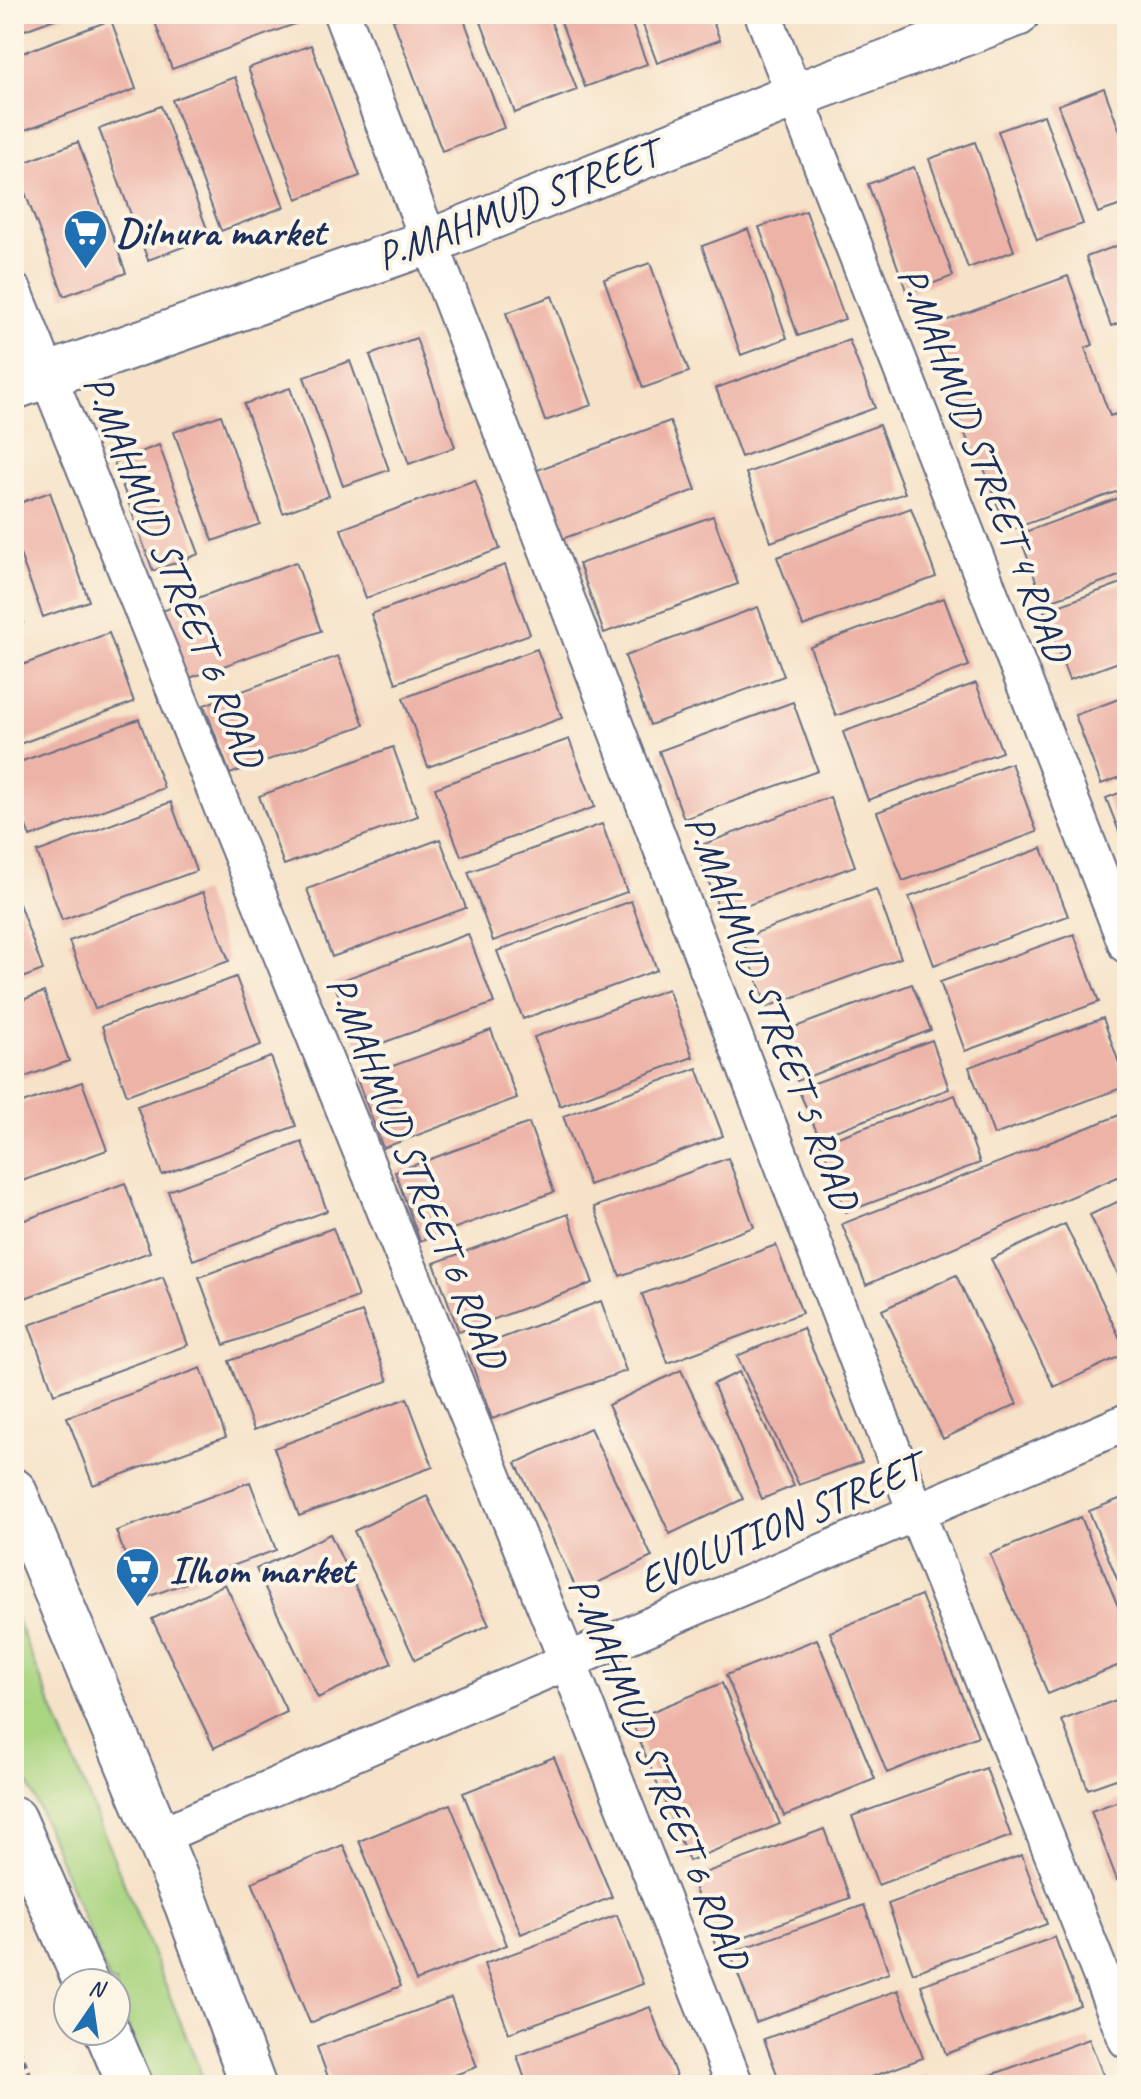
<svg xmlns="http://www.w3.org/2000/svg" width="1141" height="2099" viewBox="0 0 1141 2099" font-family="Caveat,sans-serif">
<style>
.green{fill:#a9d480;stroke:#62826f;stroke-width:2}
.building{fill:#edb3a7}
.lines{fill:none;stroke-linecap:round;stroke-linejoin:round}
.street-casing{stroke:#686e83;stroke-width:40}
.secondary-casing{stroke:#686e83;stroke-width:48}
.path{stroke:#686e83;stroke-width:5;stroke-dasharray:6 6;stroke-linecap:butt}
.street{stroke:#fff;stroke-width:36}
.secondary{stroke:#fff;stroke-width:44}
.labels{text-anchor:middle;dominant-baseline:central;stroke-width:8;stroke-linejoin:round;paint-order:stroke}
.street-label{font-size:40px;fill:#1b2f5e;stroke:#fcf5e5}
.poi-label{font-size:40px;font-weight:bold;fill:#1b2f5e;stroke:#fcf5e5;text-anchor:start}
</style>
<rect width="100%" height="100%" fill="#fcf5e5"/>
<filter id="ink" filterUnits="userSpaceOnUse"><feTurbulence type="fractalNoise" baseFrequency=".0125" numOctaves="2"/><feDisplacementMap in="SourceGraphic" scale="16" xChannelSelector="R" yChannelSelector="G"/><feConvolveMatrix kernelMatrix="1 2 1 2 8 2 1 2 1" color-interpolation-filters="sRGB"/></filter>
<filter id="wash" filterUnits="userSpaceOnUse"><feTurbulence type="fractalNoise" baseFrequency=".006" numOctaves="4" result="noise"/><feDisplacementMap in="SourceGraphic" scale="32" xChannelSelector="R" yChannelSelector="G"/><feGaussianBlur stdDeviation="1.8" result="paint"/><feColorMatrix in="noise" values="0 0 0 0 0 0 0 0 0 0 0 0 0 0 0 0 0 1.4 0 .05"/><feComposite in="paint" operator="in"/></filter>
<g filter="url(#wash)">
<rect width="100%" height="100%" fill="#f6e2c8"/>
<path class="green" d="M14 1613 206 2085H152L116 1997V1983H110L14 1748Z"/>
<g id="blocks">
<path class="building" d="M14 14H68L14 34Z
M152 14H304L306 20 172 69Z
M409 14H462L504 128 442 151 393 20Z
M478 14H548L577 90 515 113Z
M558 14H628L647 64 585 87Z
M639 14H710L720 40 657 63Z
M111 20 136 89 14 134V56Z
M311 45 360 176 297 199 248 68Z
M235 77 284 207 221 231 172 100Z
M1104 88 1127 151V203L1098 213 1058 105Z
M161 106 210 237 148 260 99 129Z
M1044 115 1083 224 1037 240 998 131Z
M78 142 126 273 64 296 15 166Z
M975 142 1014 251 968 268 929 159Z
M914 167 953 276 907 293 868 184Z
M806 211 845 319 798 336 759 227Z
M748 229 787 338 741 355 702 246Z
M1127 242V320L1111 326 1086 257Z
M650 263 689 372 643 388 604 279Z
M1068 276 1093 345 1085 348 1110 416 1116 414 1127 445V488L1007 531 982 463 977 465 951 397 959 394 934 325Z
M552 296 592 405 545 421 506 313Z
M416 338 455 447 409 464 370 355Z
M849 340 875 408 741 457 716 388Z
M350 361 389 470 343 486 304 377Z
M290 388 329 496 283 513 244 404Z
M221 415 260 524 213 541 174 432Z
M670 421 696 490 562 539 537 470Z
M879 425 905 493 771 542 746 473Z
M159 445 199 554 153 571 114 462Z
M475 480 500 549 366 598 341 529Z
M50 492 89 601 43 617 14 538V505Z
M1127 495V573L1044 603 1019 534Z
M911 508 936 577 803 626 777 557Z
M713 516 738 584 604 633 579 564Z
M296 562 321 631 187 679 162 611Z
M505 565 530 634 396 683 371 614Z
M1127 581V659L1069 680 1044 611Z
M944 598 969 666 836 716 810 647Z
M14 599 23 623 14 626Z
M758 607 784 676 650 725 625 656Z
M109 633 134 702 14 746V668Z
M537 649 562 718 428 767 403 698Z
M338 656 364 725 230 774 204 705Z
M976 683 1002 752 868 800 843 732Z
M1127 696V775L1101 784 1075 715Z
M793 702 818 771 684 819 659 751Z
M139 719 164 788 30 837 14 792V764Z
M569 739 595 807 461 856 435 788Z
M393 747 418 816 284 865 259 796Z
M1011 763 1037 832 903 881 877 812Z
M1127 790V852L1106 798Z
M830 797 855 866 721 915 696 847Z
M171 802 196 871 62 920 37 852Z
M602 824 627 892 493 941 468 872Z
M440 839 466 908 332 957 307 889Z
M1042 848 1068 916 934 965 909 897Z
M876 889 901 958 767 1007 742 938Z
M203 892 229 961 95 1009 69 941Z
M18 901 43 970 14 981V903Z
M631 901 657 970 523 1019 497 951Z
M468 934 494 1003 360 1051 334 983Z
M1074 934 1099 1002 965 1051 940 982Z
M236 977 261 1045 127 1095 102 1026Z
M912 984 931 1030 797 1081 779 1033Z
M668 989 693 1057 560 1106 534 1037Z
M44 992 69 1061 14 1081V1003Z
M1103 1018 1127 1086 994 1135 969 1067Z
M491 1030 517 1098 383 1148 357 1079Z
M932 1040 949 1089 819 1137 798 1089Z
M271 1057 296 1126 162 1175 137 1106Z
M697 1068 723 1136 589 1185 563 1116Z
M82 1082 107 1150 14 1184V1106Z
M955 1095 980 1163 846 1212 821 1143Z
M1127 1112V1173L866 1285 842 1224Z
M529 1123 554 1192 420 1241 395 1172Z
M302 1142 327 1211 193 1260 168 1191Z
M728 1158 754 1227 620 1276 594 1207Z
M125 1183 150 1252 17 1301 14 1294V1224Z
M1127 1197V1293L1090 1215Z
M568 1214 593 1283 459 1332 434 1263Z
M1065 1224 1127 1353 1054 1387 991 1259Z
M333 1228 358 1297 224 1345 199 1277Z
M776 1245 802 1313 668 1363 642 1294Z
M956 1275 1017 1404 943 1439 882 1310Z
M163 1277 188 1345 54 1394 29 1325Z
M601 1301 626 1371 492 1419 467 1351Z
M362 1312 388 1381 254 1430 229 1361Z
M803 1328 862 1462 799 1485 737 1356Z
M201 1368 226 1437 93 1485 67 1417Z
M681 1370 743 1499 670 1534 608 1405Z
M739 1372 794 1486 762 1499 713 1384Z
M407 1398 433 1467 299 1516 274 1448Z
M590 1428 652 1557 578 1592 516 1463Z
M250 1482 276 1550 142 1599 116 1531Z
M427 1496 489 1625 415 1660 354 1531Z
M1127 1496V1603L1089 1511Z
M1081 1517 1127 1628V1662L1048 1694 990 1554Z
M330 1534 392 1663 318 1698 256 1569Z
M225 1584 287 1712 214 1748 152 1619Z
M921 1595 978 1736 887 1773 830 1632Z
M817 1639 875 1779 784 1816 726 1675Z
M722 1683 780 1824 689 1861 631 1720Z
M1127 1696V1775L1088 1789 1062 1720Z
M554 1757 612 1897 521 1934 463 1793Z
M986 1768 1011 1836 878 1885 852 1816Z
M1127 1798V1876L1117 1880 1091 1811Z
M450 1804 507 1945 416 1981 359 1841Z
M824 1829 850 1898 716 1947 691 1878Z
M343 1845 401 1986 310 2023 252 1882Z
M1022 1855 1047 1924 913 1973 888 1904Z
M864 1905 889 1973 756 2022 730 1953Z
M617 1915 643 1984 509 2033 484 1964Z
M1055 1937 1080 2005 946 2054 921 1985Z
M898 1990 923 2058 850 2085H781L764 2039Z
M451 1998 477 2067 427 2085H331L317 2047Z
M650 2007 676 2076 651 2085H527L517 2056Z
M1089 2039 1107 2085H964Z
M927 2076 930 2085H902Z"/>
</g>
</g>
<g filter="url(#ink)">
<use href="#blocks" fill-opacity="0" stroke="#686e83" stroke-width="2"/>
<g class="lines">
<defs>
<path id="street" d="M342 14 917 1514 1127 2040
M763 14 1127 945
M14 292 568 1662 735 2085
M157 1837 1127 1422"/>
<path id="secondary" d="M14 387 429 242 794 96 1017 14
M14 1491 187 1905 253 2085
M14 1819 86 1983
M107 2031 130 2085"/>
</defs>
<use href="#street" class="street-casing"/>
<use href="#secondary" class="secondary-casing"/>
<path class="path" d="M14 2037 34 2085"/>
<use href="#street" class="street"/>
<use href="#secondary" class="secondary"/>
</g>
</g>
<defs>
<symbol id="supermarket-pin" viewBox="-11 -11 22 30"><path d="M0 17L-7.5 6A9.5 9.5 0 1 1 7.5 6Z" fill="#1f6fb2" stroke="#fcf5e5"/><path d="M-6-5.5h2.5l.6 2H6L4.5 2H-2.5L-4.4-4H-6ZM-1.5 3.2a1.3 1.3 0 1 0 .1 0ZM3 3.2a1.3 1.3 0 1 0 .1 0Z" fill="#fff"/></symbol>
</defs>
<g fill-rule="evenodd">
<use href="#supermarket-pin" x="60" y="206" width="51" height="69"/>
<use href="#supermarket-pin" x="112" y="1544" width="51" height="69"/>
</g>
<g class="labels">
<g class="street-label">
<text transform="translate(517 205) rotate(-21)">P.MAHMUD STREET</text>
<text transform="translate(985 464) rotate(69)">P.MAHMUD STREET 4 ROAD</text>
<text transform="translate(174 571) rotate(68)">P.MAHMUD STREET 6 ROAD</text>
<text transform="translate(772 1012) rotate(69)">P.MAHMUD STREET 5 ROAD</text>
<text transform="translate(417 1172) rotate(68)">P.MAHMUD STREET 6 ROAD</text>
<text transform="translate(780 1524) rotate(-23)">EVOLUTION STREET</text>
<text transform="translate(659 1773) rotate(68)">P.MAHMUD STREET 6 ROAD</text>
</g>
<g class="poi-label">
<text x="116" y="232">Dilnura market</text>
<text x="169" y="1570">Ilhom market</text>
</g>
</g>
<rect width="1141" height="2099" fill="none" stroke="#fcf5e5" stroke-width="48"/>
<g transform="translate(92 2007) rotate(13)"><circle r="38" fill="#fcf5e5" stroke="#a2a6af" stroke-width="2"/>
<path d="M0-6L14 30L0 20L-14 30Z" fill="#1f6fb2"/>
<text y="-12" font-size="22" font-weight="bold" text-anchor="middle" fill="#1b2f5e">N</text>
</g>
</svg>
